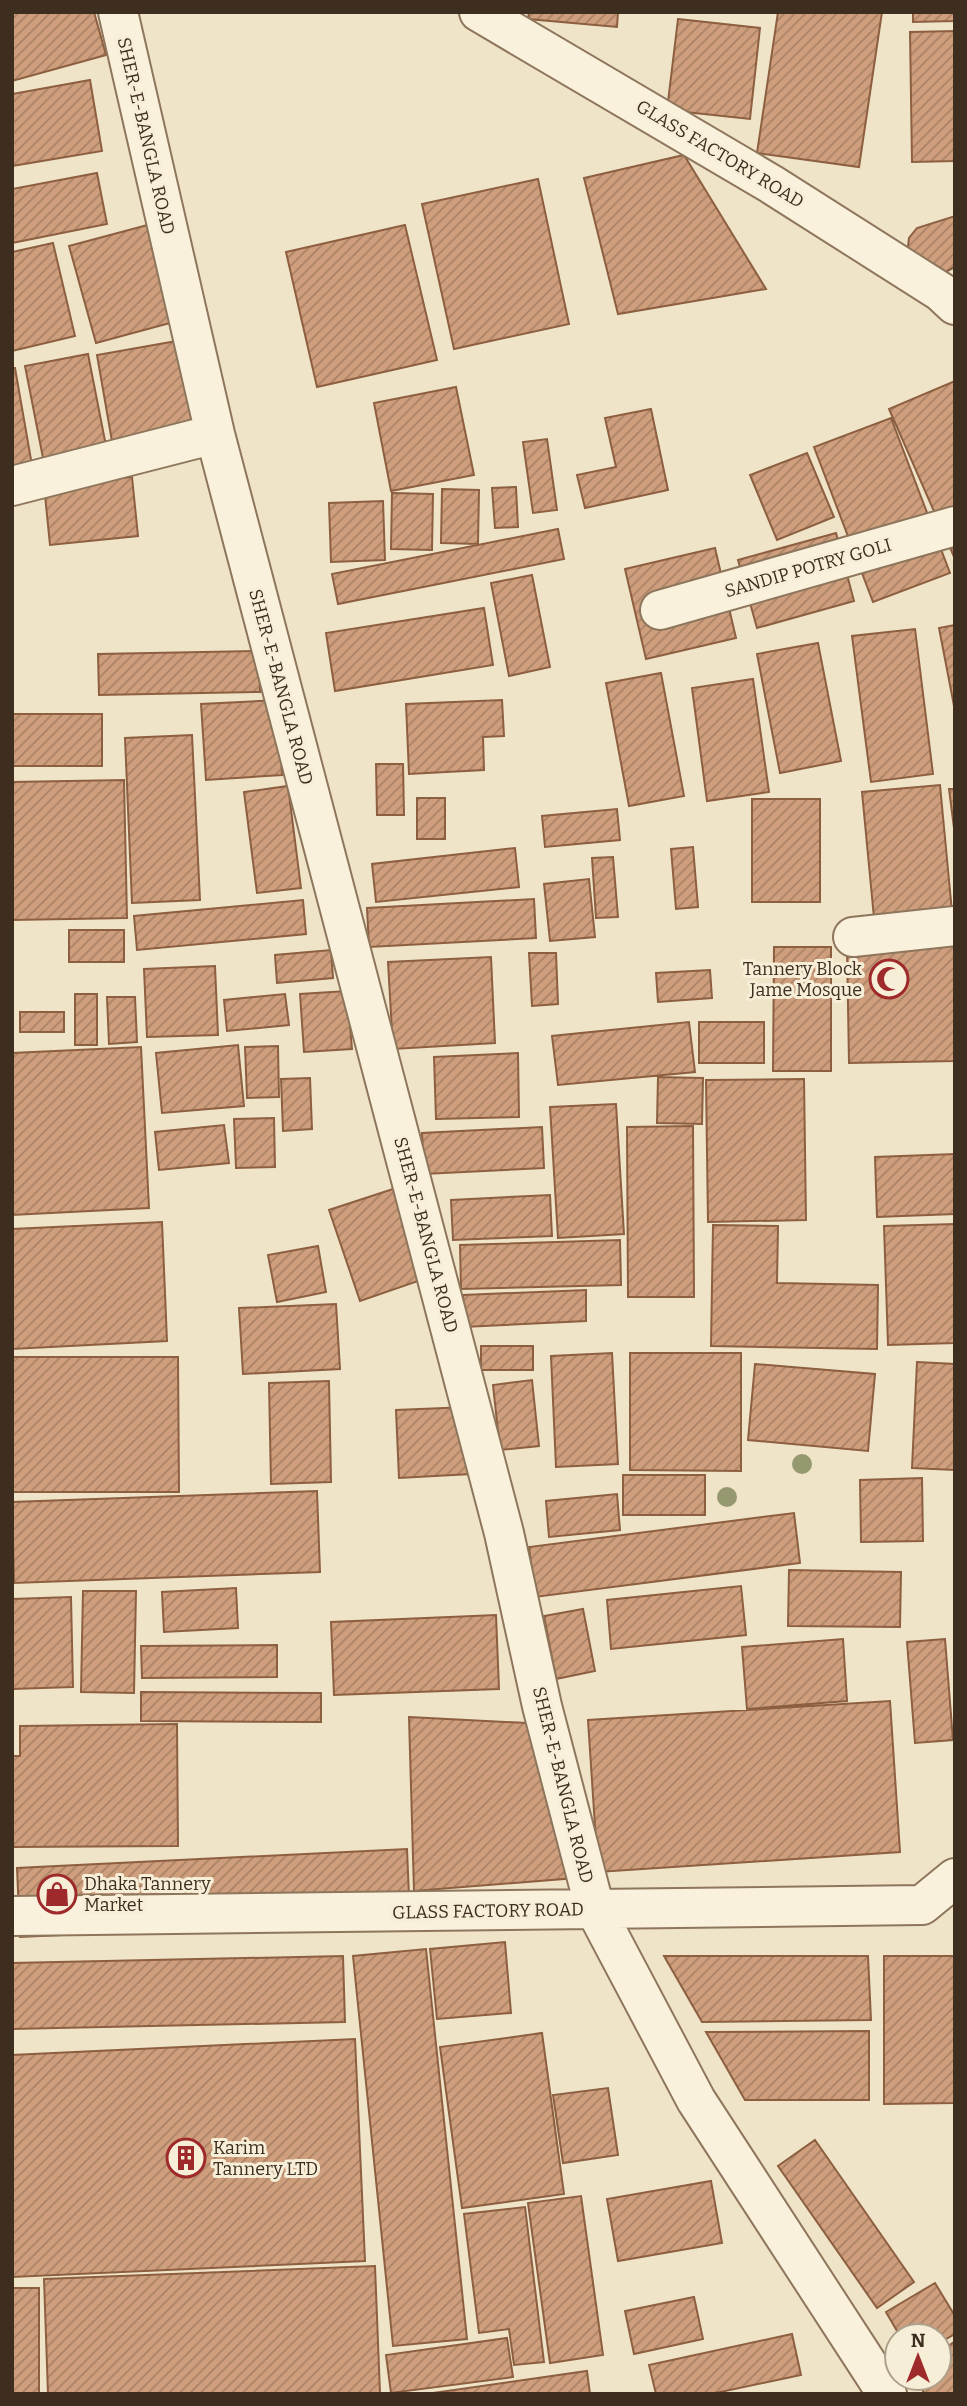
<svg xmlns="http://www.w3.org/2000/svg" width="967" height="2406" viewBox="0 0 967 2406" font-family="Bitter,serif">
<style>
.building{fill:url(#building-hatch);stroke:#8d5f41;stroke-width:2}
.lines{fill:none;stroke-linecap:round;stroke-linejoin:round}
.minor-casing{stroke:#8d765c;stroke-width:42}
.minor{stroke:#faf1dc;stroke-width:38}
.tree{fill:#96986f}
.labels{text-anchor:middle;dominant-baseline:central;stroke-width:6;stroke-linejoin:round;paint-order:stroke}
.street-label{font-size:18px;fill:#3d2e20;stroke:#f7eed8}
.poi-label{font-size:18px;fill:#3d2e20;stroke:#f7eed8;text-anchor:start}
</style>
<defs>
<pattern id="building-hatch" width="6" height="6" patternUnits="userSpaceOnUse" patternTransform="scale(1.75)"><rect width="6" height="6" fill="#cf9f7d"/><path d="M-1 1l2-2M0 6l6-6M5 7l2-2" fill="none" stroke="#a98266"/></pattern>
</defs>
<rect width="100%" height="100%" fill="#f0e4c8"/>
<path class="building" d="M12 12H94L106 55 12 81Z
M529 12H618L617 27 528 19Z
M778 12H882L859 167 757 153Z
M913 12H955V21L913 22Z
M678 19 760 28 750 119 667 110Z
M955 31V161L912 162 910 32Z
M90 80 102 151 12 166V94Z
M684 155 766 289 618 314 584 178Z
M97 173 107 224 12 243V189Z
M538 179 569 324 454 349 422 204Z
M955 216V267L942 274 913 255 908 247 909 238 917 228Z
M155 223 181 320 96 343 69 246Z
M405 225 437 360 317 387 286 252Z
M53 243 75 336 12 351V252Z
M188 339 205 431 113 447 97 355Z
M88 354 107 451 44 463 25 366Z
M12 368H15L33 471 12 474Z
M955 381V559L889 409Z
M456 387 474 475 391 491 374 403Z
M651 409 668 490 585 508 577 475 616 467 605 418Z
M891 418 950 573 873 602 814 447Z
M547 439 557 510 533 513 523 442Z
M807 453 834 517 777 540 750 475Z
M132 477 138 536 50 545 44 485Z
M516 487 518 527 495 528 492 488Z
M442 489 479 490 478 544 441 543Z
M392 493 433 494 432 550 391 549Z
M383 501 385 560 331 562 329 503Z
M558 529 564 559 338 604 332 574Z
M836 533 854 601 757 628 738 560Z
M715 548 736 638 646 659 625 569Z
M532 575 550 667 509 676 491 583Z
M484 608 493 665 335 691 326 633Z
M955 625V711L939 628Z
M915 629 933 774 871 782 852 636Z
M818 643 841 761 780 773 757 654Z
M259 651 260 692 99 695 98 654Z
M661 673 684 796 629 806 606 683Z
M753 679 769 792 707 801 692 688Z
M278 700 282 775 206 780 201 704Z
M502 700 504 736 483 737 484 770 409 774 406 704Z
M12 714H102V766H12Z
M192 735 200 900 132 903 125 738Z
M376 764H403L404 815H377Z
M124 780 127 918 12 920V782Z
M940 785 952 912 874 918 862 792Z
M288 786 301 888 257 893 244 792Z
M949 789H955V836Z
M417 798H445V839H417Z
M752 799H820V902H752Z
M617 809 620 840 545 847 542 816Z
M693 847 698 907 676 909 671 849Z
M515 848 519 887 376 902 372 864Z
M613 857 618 917 596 918 592 858Z
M589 879 595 937 550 941 544 884Z
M534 899 536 938 369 947 367 908Z
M303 900 306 934 137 950 134 916Z
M69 930H124V962H69Z
M955 945V1061L849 1063 847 947Z
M774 947H831V1071H773Z
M331 950 333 978 277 983 275 955Z
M529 953H556L558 1004 532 1006Z
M491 957 495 1043 393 1049 388 962Z
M215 966 218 1035 147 1037 144 969Z
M710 970 712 998 658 1002 656 973Z
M347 991 352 1049 304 1052 300 994Z
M75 994H97V1045H75Z
M285 994 289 1025 227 1031 224 1000Z
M107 997H135L137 1042 109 1044Z
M20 1012H64V1032H20Z
M689 1022 695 1072 558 1085 552 1036Z
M699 1022H764V1063H699Z
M238 1045 244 1106 162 1113 156 1053Z
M278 1046 279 1097 247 1098 245 1047Z
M141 1047 149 1208 12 1215V1053Z
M518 1053 519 1117 436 1119 434 1057Z
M658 1077 703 1078 702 1124 657 1123Z
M310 1078 312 1129 283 1131 281 1079Z
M804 1079 806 1220 708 1222 706 1080Z
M616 1104 624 1234 558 1238 550 1107Z
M274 1118 275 1167 236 1168 234 1119Z
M224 1125 229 1163 159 1170 155 1132Z
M693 1126 694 1297H628L627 1127Z
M542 1127 544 1168 424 1174 422 1133Z
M955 1154V1214L877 1217 875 1157Z
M396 1188 427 1278 360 1301 329 1210Z
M550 1195 552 1236 453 1240 451 1200Z
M162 1222 167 1341 12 1349V1229Z
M955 1224V1343L888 1345 884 1226Z
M713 1225 778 1226 777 1283 878 1285 877 1349 711 1346Z
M620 1240 621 1285 461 1289 460 1245Z
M318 1246 326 1292 277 1302 268 1255Z
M586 1290V1321L464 1327 463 1295Z
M336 1304 340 1369 243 1374 239 1308Z
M481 1346H533V1370H481Z
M612 1353 618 1464 556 1467 551 1356Z
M630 1353H741V1471L630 1470Z
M12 1357H178L179 1492H12Z
M917 1362 955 1364V1470L912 1468Z
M755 1364 875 1374 868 1451 748 1440Z
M532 1380 539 1446 500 1450 493 1385Z
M329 1381 331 1482 271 1484 269 1383Z
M468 1407 471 1474 399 1478 396 1410Z
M623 1475H705V1515H623Z
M922 1478 923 1541 861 1542 860 1480Z
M317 1491 320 1572 14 1583 12 1502Z
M617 1494 620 1530 549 1537 546 1501Z
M794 1513 800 1563 535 1597 529 1547Z
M789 1570 901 1572 900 1627 788 1626Z
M741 1586 746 1635 611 1649 607 1600Z
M236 1588 238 1628 164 1632 162 1592Z
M83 1591H136L134 1693 81 1692Z
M71 1597 73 1687 13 1689 12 1599Z
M583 1609 595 1671 556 1679 544 1616Z
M496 1615 499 1689 334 1695 331 1622Z
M843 1639 847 1701 747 1709 742 1647Z
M945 1639 953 1740 915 1743 907 1642Z
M277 1645V1677L142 1678 141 1646Z
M141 1692 321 1693V1722L141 1721Z
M890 1701 900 1852 598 1872 588 1720Z
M409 1717 527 1723 576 1878 414 1891Z
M177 1724 178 1846 12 1847V1756H20V1726Z
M407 1849 410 1919 20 1937 17 1868Z
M505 1942 511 2013 437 2019 430 1949Z
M426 1949 467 2339 393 2346 353 1956Z
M343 1956 345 2022 12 2029V1963Z
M664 1956H868L871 2020 702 2022Z
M884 1956H955V2103L884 2104Z
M869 2031V2100H745L706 2032Z
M542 2033 564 2194 462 2208 440 2047Z
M355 2039 365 2261 12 2277V2055Z
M608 2088 618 2155 563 2163 553 2095Z
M815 2140 914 2282 877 2308 778 2166Z
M711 2181 722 2243 618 2261 607 2199Z
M581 2196 603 2355 550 2363 528 2203Z
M525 2207 544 2362 514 2365 509 2329 479 2333 464 2214Z
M375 2266 380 2393 48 2394 44 2279Z
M935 2283 955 2316V2334L939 2343V2336H900L886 2312Z
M12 2288H39V2394H12Z
M694 2297 703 2339 634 2354 625 2311Z
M792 2334 801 2375 711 2394H656L649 2365Z
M507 2338 513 2377 391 2393 386 2355Z
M954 2342 955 2394H925L914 2378H939V2352Z
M587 2371 590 2394H426Z"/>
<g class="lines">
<defs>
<path id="minor" d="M118 12 215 434 504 1533 542 1706 595 1909 696 2100 887 2394
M479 12 771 184 941 292 955 305
M12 486 215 434
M660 610 955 526
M853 937 955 926
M12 1916 922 1905 955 1878"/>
</defs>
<use href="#minor" class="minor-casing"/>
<use href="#minor" class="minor"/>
</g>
<g class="tree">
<circle cx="802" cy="1464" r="10"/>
<circle cx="727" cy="1497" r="10"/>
</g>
<defs>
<symbol id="mosque-ring" viewBox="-11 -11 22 22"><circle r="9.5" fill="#f7eed8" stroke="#9e2a2b" stroke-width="1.5"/><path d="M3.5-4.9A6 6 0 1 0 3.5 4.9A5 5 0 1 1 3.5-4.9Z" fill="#9e2a2b"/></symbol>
<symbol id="shop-ring" viewBox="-11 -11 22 22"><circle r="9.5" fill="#f7eed8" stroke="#9e2a2b" stroke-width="1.5"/><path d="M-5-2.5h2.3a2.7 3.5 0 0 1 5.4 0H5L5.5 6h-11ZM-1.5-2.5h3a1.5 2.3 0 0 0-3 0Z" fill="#9e2a2b"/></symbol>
<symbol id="building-ring" viewBox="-11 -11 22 22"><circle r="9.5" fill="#f7eed8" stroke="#9e2a2b" stroke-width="1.5"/><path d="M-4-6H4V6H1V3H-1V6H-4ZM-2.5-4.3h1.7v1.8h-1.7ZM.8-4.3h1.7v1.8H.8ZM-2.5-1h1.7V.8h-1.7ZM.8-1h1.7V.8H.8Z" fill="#9e2a2b"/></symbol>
</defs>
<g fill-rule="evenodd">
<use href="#mosque-ring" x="867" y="957" width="44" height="44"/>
<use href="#shop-ring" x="35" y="1872" width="44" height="44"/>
<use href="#building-ring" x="164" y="2136" width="44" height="44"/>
</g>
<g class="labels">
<g class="street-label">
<text transform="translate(146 136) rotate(77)">SHER-E-BANGLA ROAD</text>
<text transform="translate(720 154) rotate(31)">GLASS FACTORY ROAD</text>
<text transform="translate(808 568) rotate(-16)">SANDIP POTRY GOLI</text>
<text transform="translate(281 687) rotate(75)">SHER-E-BANGLA ROAD</text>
<text transform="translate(426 1235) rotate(75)">SHER-E-BANGLA ROAD</text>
<text transform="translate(563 1785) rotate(76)">SHER-E-BANGLA ROAD</text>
<text transform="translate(488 1911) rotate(-1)">GLASS FACTORY ROAD</text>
</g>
<g class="poi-label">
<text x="862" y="969" text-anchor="end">Tannery Block<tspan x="862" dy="21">Jame Mosque</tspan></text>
<text x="84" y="1884">Dhaka Tannery<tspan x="84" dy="21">Market</tspan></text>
<text x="213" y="2148">Karim<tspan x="213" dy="21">Tannery LTD</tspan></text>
</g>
</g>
<rect width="967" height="2406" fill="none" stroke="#3d2e20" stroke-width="28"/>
<g transform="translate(918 2357)"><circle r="33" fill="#f7eed8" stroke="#ada18e" stroke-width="2"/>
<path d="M0-5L12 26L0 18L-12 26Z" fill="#9e2a2b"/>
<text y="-10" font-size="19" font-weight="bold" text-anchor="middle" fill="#3d2e20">N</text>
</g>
</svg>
